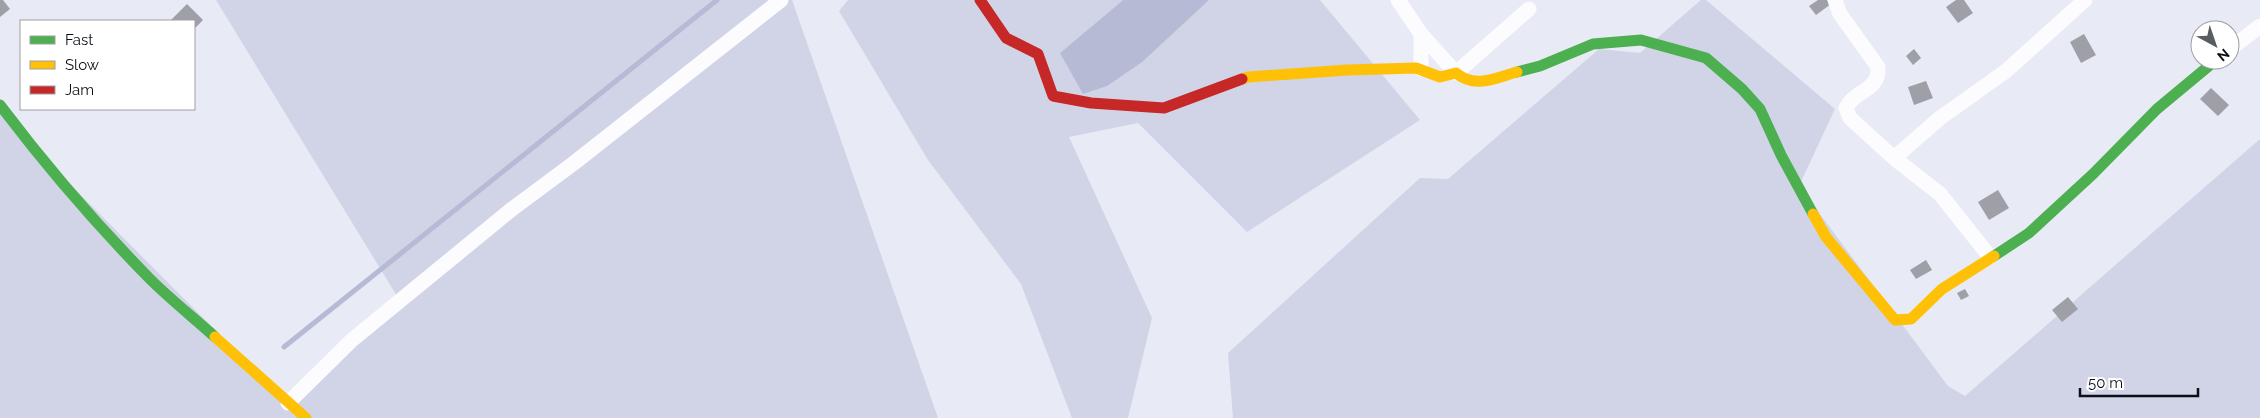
<svg xmlns="http://www.w3.org/2000/svg" width="2260" height="418" viewBox="0 0 2260 418" font-family="Raleway,sans-serif">
<style>
.green{fill:#d1d4e7}
.water{fill:#b7bad5}
.lines{fill:none;stroke-linecap:round;stroke-linejoin:round}
.stream{stroke:#b7bad5;stroke-width:5}
.building{fill:#9e9fa7}
.street{stroke:#fcfcfe;stroke-width:15}
.fast{stroke:#4caf50;stroke-width:11}
.slow{stroke:#ffc107;stroke-width:11}
.jam{stroke:#c62828;stroke-width:11}
</style>
<rect width="100%" height="100%" fill="#e8eaf5"/>
<path class="green" d="M216 0H792L938 418H0V105L28 142 288 403 400 301Z
M848 0H1123L1060 53 1196 11 1209 0H1320L1420 120 1247 232 1138 123 1069 137 1152 318 1128 418H1072L1021 284 928 160 839 11Z
M1701 0H1706L1835 109 1799 186 1948 386 1965 396 2260 139V418H1233L1228 353 1420 178 1448 179 1599 49 1640 53Z"/>
<path class="water" d="M1123 0H1209L1142 62 1107 86 1083 94 1060 53Z"/>
<g class="lines">
<path class="stream" d="M284 347 717 0"/>
</g>
<path class="building" d="M0 0H3L10 9 0 17Z
M1818 0H1827L1831 4 1816 15 1809 6Z
M1956 0H1964L1973 13 1958 23 1946 7Z
M187 4 203 20 194 29V21H170Z
M2084 34 2096 55 2081 63 2070 42Z
M1914 49 1921 58 1913 65 1906 56Z
M1926 81 1933 98 1914 105 1908 87Z
M2211 88 2229 105 2218 116 2200 99Z
M1998 190 2009 208 1989 220 1978 202Z
M1926 260 1932 270 1916 279 1910 270Z
M1965 289 1969 296 1961 300 1957 293Z
M2068 297 2078 309 2062 322 2052 310Z"/>
<g class="lines">
<path class="street" d="M1398 0 1421 34V69
M1835 0 1840 14 1878 67C1880 91 1854 90 1846 108L1850 118 1894 158 1940 194 1990 257
M1421 34 1456 73 1529 9
M2230 49 2260 26
M1894 158 1940 118 2006 71 2085 0
M288 403 352 340 512 209 574 163 781 0"/>
<path class="fast" d="M1517 72 1540 66 1593 44 1641 40 1706 58 1742 89 1760 109 1781 155 1813 214
M0 105C46 166 96 224 150 279 170 299 194 318 215 337
M1994 256 2029 233 2093 174 2157 109 2216 60"/>
<path class="slow" d="M1242 79 1248 77 1347 70 1416 68 1440 77 1456 73C1475 89 1495 78 1517 72
M1813 214 1826 237 1895 320 1911 319 1942 289 1994 256
M215 337 306 418"/>
<path class="jam" d="M980 0 1006 38 1038 54 1053 96 1091 103 1164 108 1242 79"/>
</g>
<rect x="20" y="20" width="175" height="90" fill="#ffffff" stroke="#9f9fa2"/>
<rect x="30" y="36" width="25" height="8" fill="#4caf50" stroke="#9f9fa2"/>
<text x="65" y="45" font-size="15" fill="#0e0f16">Fast</text>
<rect x="30" y="61" width="25" height="8" fill="#ffc107" stroke="#9f9fa2"/>
<text x="65" y="70" font-size="15" fill="#0e0f16">Slow</text>
<rect x="30" y="86" width="25" height="8" fill="#c62828" stroke="#9f9fa2"/>
<text x="65" y="95" font-size="15" fill="#0e0f16">Jam</text>
<g transform="translate(2215 45) rotate(140)"><circle r="24" fill="#ffffff" stroke="#9f9fa2"/>
<path d="M0-4L9 19L0 12L-9 19Z" fill="#5a5c64"/>
<text y="-8" font-size="14" font-weight="bold" text-anchor="middle" fill="#0e0f16">N</text>
</g>
<path d="M2080 388v8h118v-8" fill="none" stroke="#0e0f16" stroke-width="2.5"/>
<text x="2088" y="388" font-size="15" fill="#0e0f16" stroke="#ffffff" stroke-width="4" paint-order="stroke">50 m</text>
</svg>
